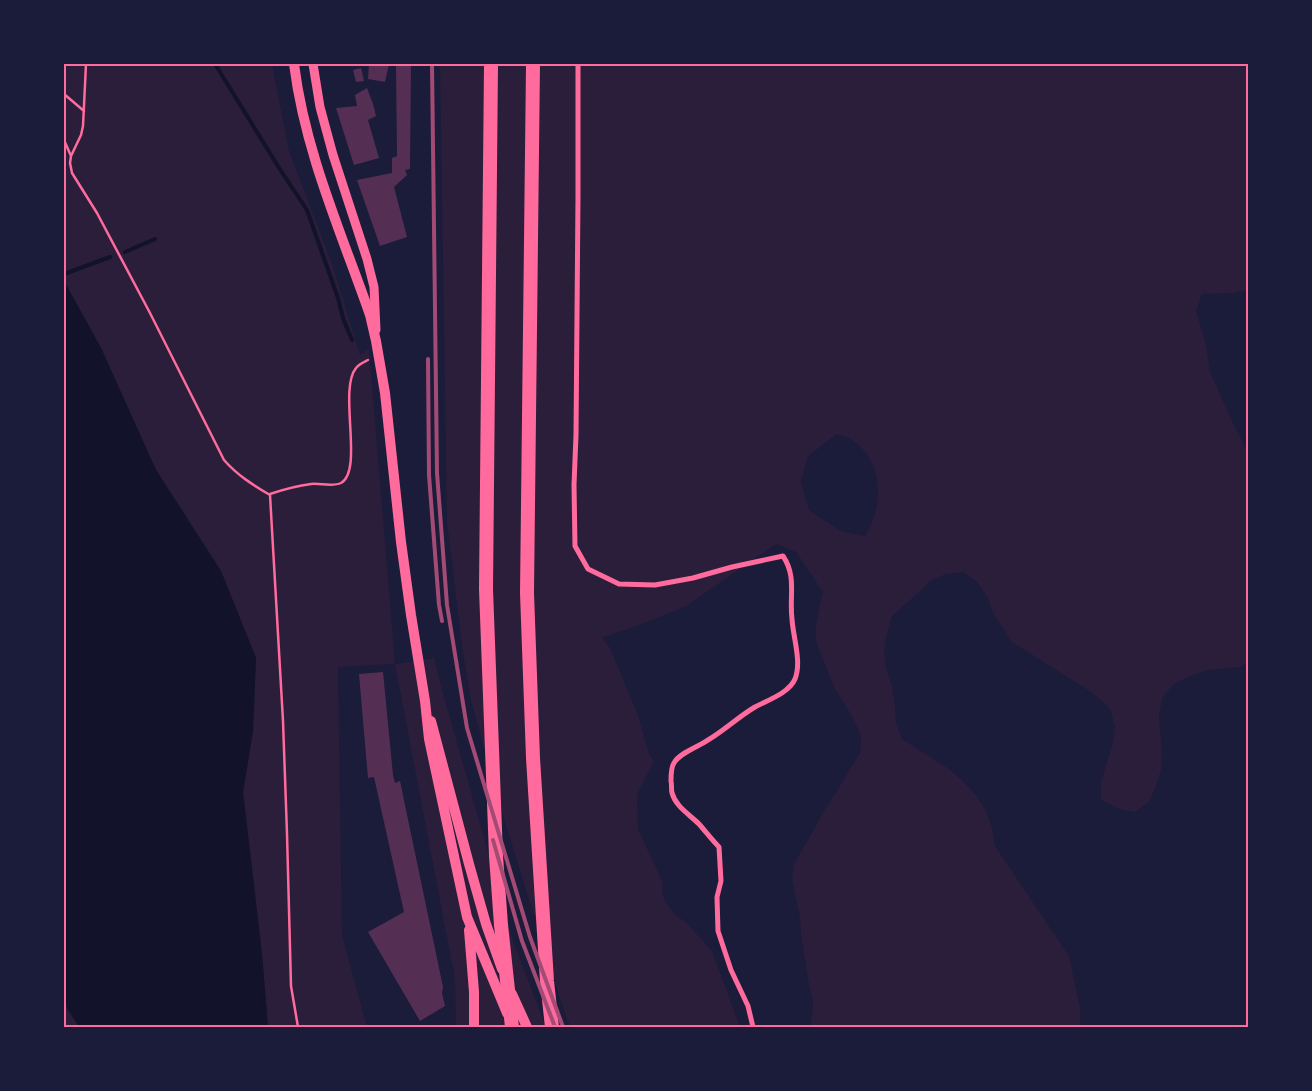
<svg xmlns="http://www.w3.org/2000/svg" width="1312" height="1091" viewBox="0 0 1312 1091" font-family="Poppins,sans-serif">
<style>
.green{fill:#2a1e3b;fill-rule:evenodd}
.water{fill:#12122b}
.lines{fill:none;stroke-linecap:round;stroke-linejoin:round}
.stream{stroke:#12122b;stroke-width:4}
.building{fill:#542f53}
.path{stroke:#ff6b9d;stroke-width:2.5}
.minor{stroke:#ff6b9d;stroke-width:5}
.tertiary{stroke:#ff6b9d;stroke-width:9}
.secondary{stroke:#ff6b9d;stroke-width:10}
.motorway{stroke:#ff6b9d;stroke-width:14}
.rail{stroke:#a44b75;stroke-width:4}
.neatline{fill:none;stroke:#ff6b9d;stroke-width:2}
</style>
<rect width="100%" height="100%" fill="#1b1b3a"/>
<path class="green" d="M64 64H272L289 151 333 267 360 355 369 349 395 664 434 658 443 693 513 941 546 1027H456L455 979 395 664 338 667 342 935 367 1027H268L262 954 243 792 253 731 256 658 221 571 156 470 101 348 64 281Z
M440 64H1248V290L1234 293 1202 294 1196 311 1206 345 1210 372 1233 423 1248 452V663L1240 667 1208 670 1190 676 1174 684 1162 698 1159 717 1162 751 1161 770 1156 786 1149 802 1135 812 1119 809 1101 800V782L1112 746 1115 727 1110 709 1096 696 1082 686 1040 660 1027 651 1013 643 993 613 988 598 977 582 963 572 946 574 931 580 919 592 892 616 887 633 884 650 886 668 892 686 895 705 896 723 902 739 949 769 962 780 976 795 986 811 992 828 995 846 1069 956 1080 1007V1027H811L813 1001 809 985 801 935 800 917 792 879 794 864 823 813 860 753 861 736 853 718 835 689 816 642V625L819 608 823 592 796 552 776 544 686 606 645 623 602 638 610 648 638 715 649 754 654 761 637 795 638 829 663 883 662 891 664 899 675 915 686 922 712 951 740 1027H571L566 1017 508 832 471 701 463 653 447 522ZM837 434C842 436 848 437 852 440 884 461 884 507 865 536L840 531 809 510 801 482 808 456Z
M64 996 67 1008 79 1027H64Z"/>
<path class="water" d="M64 281 101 348 156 470 221 571 256 658 253 731 243 792 262 954 268 1027H79L67 1008 64 996Z"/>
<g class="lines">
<path class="stream" d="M215 64 281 171 307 210 338 298 343 318 352 340
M125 252 155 239
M64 274 110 257"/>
</g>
<path class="building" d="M369 64H389L385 82 368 79Z
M396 64H411L410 169 405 170 407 175 394 187 407 237 380 246 357 180 392 173V158L397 156Z
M361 68 364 81 356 82 353 70Z
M367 88 373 104 376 116 368 120 379 158 354 165 336 108 357 106 355 95Z
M383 672 393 775 395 783 400 781 443 987 442 993 445 1006 420 1021 368 932 404 912 374 777 368 778 359 674Z"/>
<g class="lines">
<path class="path" d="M86 64 83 126 81 135 71 156 70 163 72 173 97 213 150 313 224 460C237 475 253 485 270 495
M64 94 84 111
M64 140 71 156
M270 494C285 489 295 486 311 484 320 483 333 487 341 483 364 470 338 390 356 368 359 364 364 362 368 360
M270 495 283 721 287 834 291 986 298 1027"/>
<path class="minor" d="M578 64V196L576 435 574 485 575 546 588 569 619 584 655 585 693 578 732 567 783 556C797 577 789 596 792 619 793 637 802 662 795 679 789 693 768 700 755 707 738 717 725 730 708 740 700 746 679 753 674 763 671 767 671 776 671 781 672 785 671 789 672 793 676 807 689 814 699 824 706 832 712 840 719 847L721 881 717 897 718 931 731 970 748 1006 753 1027"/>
<path class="tertiary" d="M313 64 320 107 333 155 367 259 374 287 376 330"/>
<path class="secondary" d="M294 64C305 152 341 232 370 315L376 341 385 393 401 542 411 615 425 701 429 739 467 917 507 1013
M431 721 469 864 486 924 502 969
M469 930 474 992V1027
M512 994 527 1027"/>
<path class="motorway" d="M491 64 486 589 496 856 501 925 512 1027
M533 64 527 593 533 758 547 981 552 1027"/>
<path class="rail" d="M432 64 437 473 447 605 467 728 530 937 563 1027
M428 359 429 475 439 605 442 621
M493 840 522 941 555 1027"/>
</g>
<rect width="1312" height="1091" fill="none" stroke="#1b1b3a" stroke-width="130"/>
<rect x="65" y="65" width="1182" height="961" class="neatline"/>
</svg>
